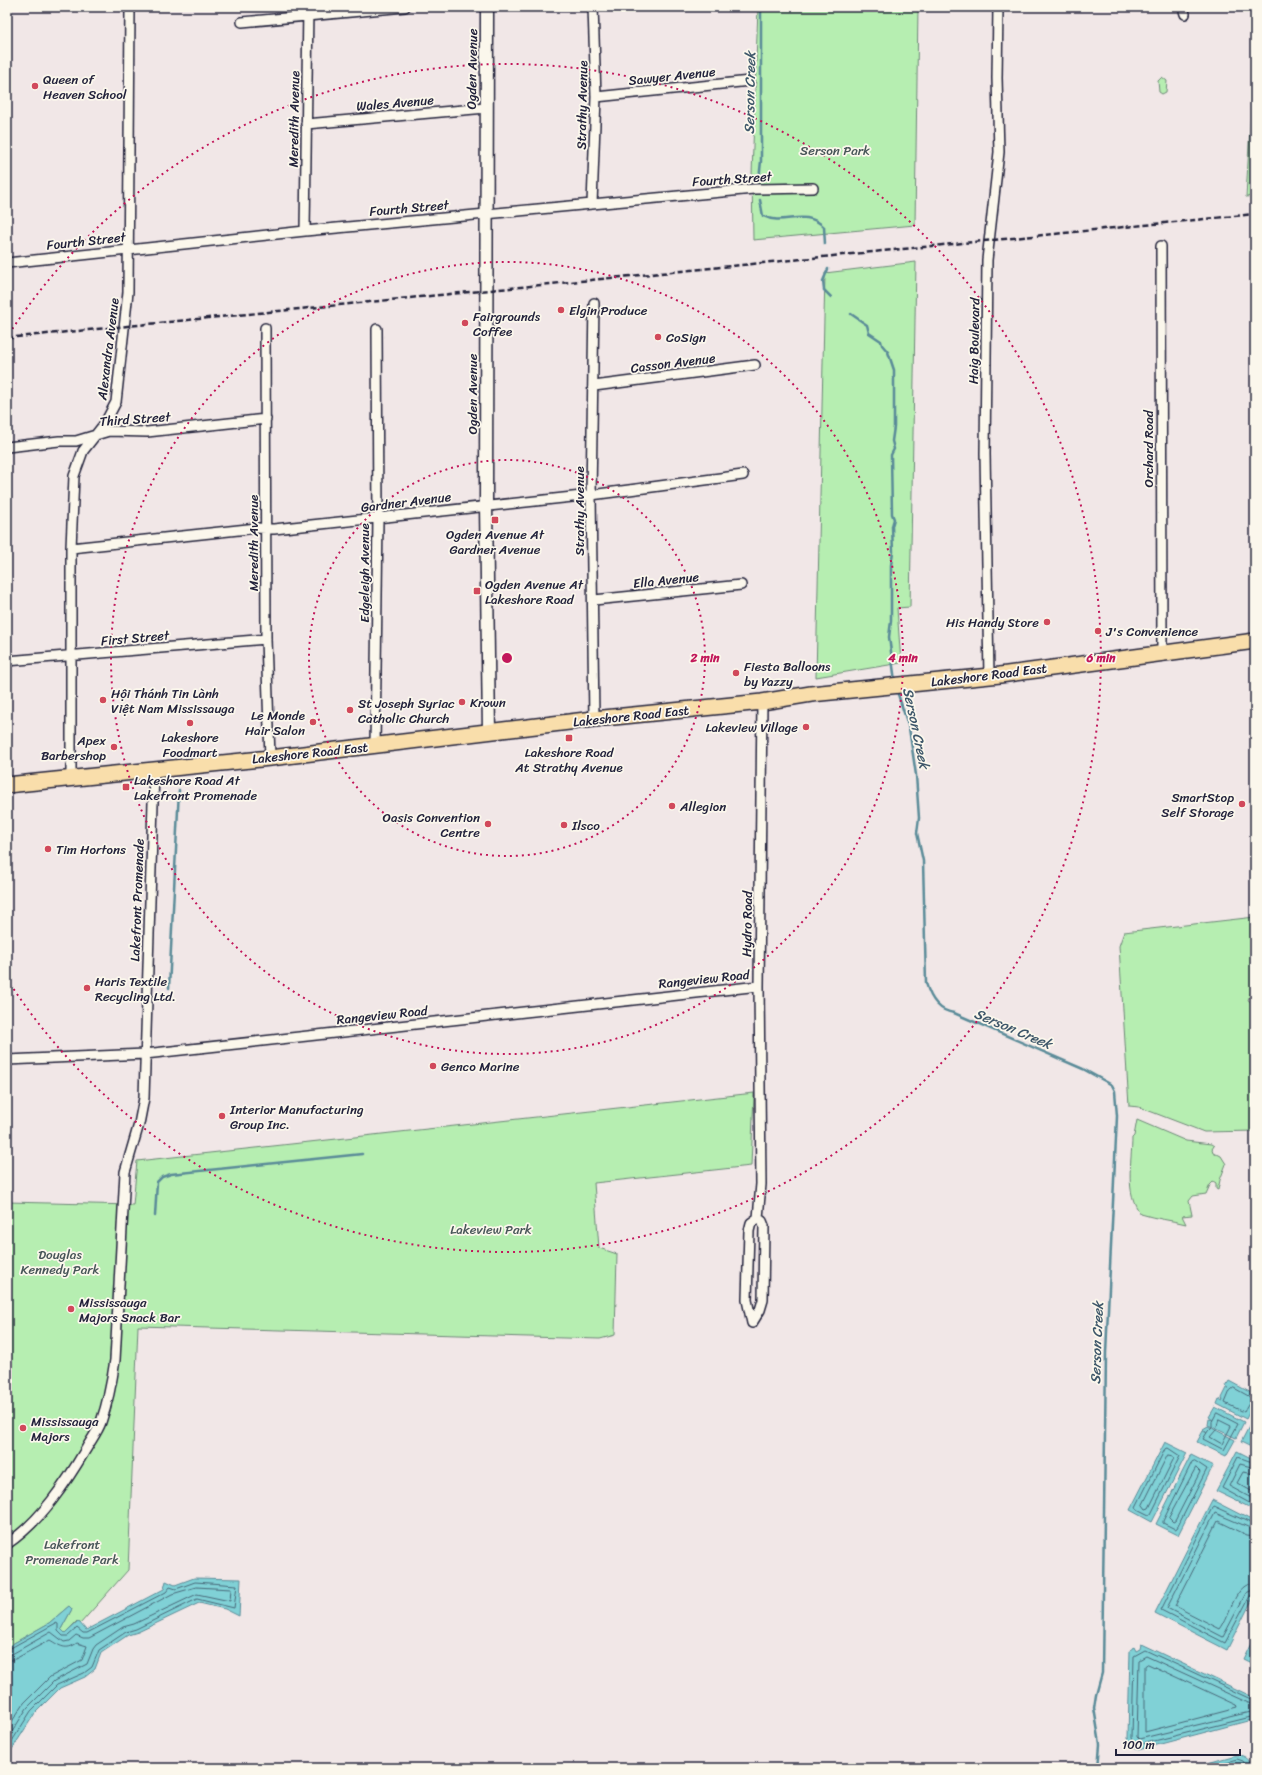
<svg xmlns="http://www.w3.org/2000/svg" width="1262" height="1775" viewBox="0 0 1262 1775" font-family="Sriracha,sans-serif">
<style>
.green{fill:#b6eeb1;stroke:#6c8876}
.water{fill:#80d1d6;stroke:#5a8b98}
.lines{fill:none;stroke-linecap:round;stroke-linejoin:round}
.shore{stroke:#486879;stroke-width:1}
.stream{stroke:#5a8b98;stroke-width:2.5}
.minor-casing{stroke:#22223b;stroke-width:12}
.tertiary-casing{stroke:#22223b;stroke-width:15}
.primary-casing{stroke:#22223b;stroke-width:18}
.minor{stroke:#fbf7ec;stroke-width:9}
.tertiary{stroke:#fbf7ec;stroke-width:12}
.primary{stroke:#f9deab;stroke-width:15}
.rail{stroke:#22223b;stroke-width:2.5;stroke-dasharray:6 3;stroke-linecap:butt}
.ring{fill:none;stroke:#c2185b;stroke-width:2;stroke-dasharray:2 4}
.poi-dot{fill:#d1495b;stroke:#fbf7ec;stroke-width:1.5}
.labels{text-anchor:middle;dominant-baseline:central;stroke-width:3.5;stroke-linejoin:round;paint-order:stroke}
.street-label{font-size:13px;fill:#22223b;stroke:#fbf7ec}
.poi-label{font-size:13px;fill:#22223b;stroke:#fbf7ec;text-anchor:start}
.park-label{font-size:13px;fill:#475558;stroke:#fbf7ec}
.water-label{font-size:14px;font-style:italic;fill:#3e576a;stroke:#fbf7ec}
.centre{fill:#c2185b;stroke:#fbf7ec;stroke-width:2}
.ring-label{font-size:12px;text-anchor:middle;font-weight:bold;fill:#c2185b;stroke:#fbf7ec;stroke-width:3.5;stroke-linejoin:round;paint-order:stroke}
</style>
<rect width="100%" height="100%" fill="#f1e7e7"/>
<filter id="ink" filterUnits="userSpaceOnUse"><feTurbulence type="fractalNoise" baseFrequency=".025" numOctaves="2"/><feDisplacementMap in="SourceGraphic" scale="8" xChannelSelector="R" yChannelSelector="G"/><feConvolveMatrix kernelMatrix="1 2 1 2 8 2 1 2 1" color-interpolation-filters="sRGB"/></filter>
<g filter="url(#ink)">
<path class="green" d="M758 7H918L915 225 753 240 752 174Z
M1255 39V196L1246 197Z
M1162 77 1167 81 1166 92 1162 94 1159 92 1158 81Z
M916 262 910 607 897 608 901 663 816 677 825 273Z
M1255 917V982L1248 1000 1255 1005V1131L1204 1132 1139 1107 1129 1106 1119 946 1124 932Z
M754 1093 751 1166 594 1183 599 1248 617 1254 615 1335 600 1339 138 1326 128 1570 80 1624 77 1621 65 1633 61 1629 72 1609 69 1606 49 1623 7 1647V1202L133 1205 137 1161Z
M1137 1120 1186 1141 1211 1144 1214 1146 1212 1149 1213 1152 1221 1156 1226 1164 1220 1180 1218 1190 1216 1189V1184L1213 1182 1210 1185 1206 1194 1193 1196 1189 1201 1192 1215 1182 1216 1186 1224C1171 1220 1156 1219 1141 1214 1124 1193 1132 1162 1132 1138L1134 1136Z"/>
<path class="water" d="M1229 1381 1255 1395V1400L1246 1419 1217 1404 1219 1399 1223 1401 1222 1398 1227 1388H1229L1226 1386Z
M1215 1407 1244 1422 1236 1438 1208 1425 1209 1419 1213 1420 1209 1417Z
M1255 1415V1449L1241 1442Z
M1208 1426 1235 1440 1226 1456 1197 1442 1203 1431 1207 1433 1203 1429Z
M1165 1442 1187 1453 1152 1522 1130 1510Z
M1237 1451 1255 1460V1510L1216 1491Z
M1191 1455 1213 1466 1178 1535 1156 1524Z
M1212 1500 1255 1522V1594L1227 1650 1155 1613Z
M194 1578 241 1579 239 1616 225 1609 199 1603 138 1632 128 1635 101 1653 95 1669 85 1677 60 1688 35 1713 9 1754 7 1768V1647L49 1623 69 1606 72 1609 61 1629 65 1633 78 1621 86 1630 164 1589 166 1581 175 1585Z
M1255 1634V1665L1243 1659Z
M1141 1644 1255 1698V1719L1138 1750 1130 1744 1128 1738 1130 1650 1134 1647 1136 1651 1140 1649Z
M1236 1755C1245 1755 1250 1759 1252 1768H1190Z"/>
<g class="lines">
<path class="shore" d="M1234 1388 1252 1398 1244 1412 1225 1403 1230 1391Z
M1217 1413 1238 1424 1224 1450 1203 1439 1208 1431 1212 1427V1422Z
M1219 1420 1231 1426 1222 1444 1210 1437 1216 1430Z
M1168 1448 1180 1456 1151 1514 1149 1515 1137 1509 1136 1507 1165 1449Z
M1168 1455 1173 1456 1174 1458 1149 1508 1146 1509 1143 1505Z
M1195 1461 1207 1469 1177 1528 1175 1529 1163 1523V1521L1192 1462Z
M1255 1463 1238 1457 1222 1488 1255 1506
M1196 1468 1200 1472 1175 1521 1173 1522 1169 1518Z
M1255 1468 1240 1464 1229 1486 1255 1500
M1255 1474 1243 1472 1237 1483 1255 1493
M1255 1525 1213 1506 1161 1610 1225 1643 1250 1596 1255 1594
M1255 1530 1215 1513 1167 1608 1223 1637 1246 1593 1255 1589
M1255 1536 1247 1535 1218 1521 1175 1606 1220 1629C1231 1615 1234 1583 1255 1583
M7 1650 56 1623 58 1624V1631L63 1636H68L77 1628 83 1633H87L166 1592 170 1587 176 1589 195 1582 237 1585 234 1608 197 1599 136 1629 126 1632 99 1650 92 1667 84 1673 57 1685 31 1711 7 1749
M7 1655 12 1654 51 1632 64 1642 69 1641 76 1635 83 1638H89L172 1594 196 1587 231 1589 230 1601 197 1594 134 1624 123 1627 96 1645 93 1649 87 1664 54 1681 27 1708 7 1740
M7 1661 15 1659 50 1640C60 1646 66 1651 77 1643L87 1646 82 1660 50 1677 24 1703 7 1729
M1148 1664 1236 1705 1237 1708 1145 1732V1666Z
M1255 1701 1145 1650 1134 1656 1132 1737 1134 1741 1138 1745 1255 1716
M1255 1706 1146 1656 1139 1660 1137 1737 1139 1739 1255 1711
M1205 1768 1237 1759 1243 1761 1248 1768"/>
<path class="stream" d="M759 180 761 161V7
M760 200 763 216C784 227 804 207 824 227L825 244
M828 269 823 281 824 290 831 297
M851 314 867 325 869 333 881 341 882 345 888 352 894 370V427L892 441 894 449 891 455 892 514 894 519 892 526 893 552 891 565V621L889 637 895 681
M897 691 909 728 916 775 919 818 917 833 923 861 926 983C930 997 938 1011 954 1013L1083 1069 1112 1085 1115 1091 1117 1116 1106 1353 1102 1673 1096 1695 1094 1708 1100 1744 1098 1768
M169 988 179 790
M155 1216 157 1182 162 1177 171 1174 362 1154"/>
<defs>
<path id="minor" d="M1183 7 1185 14
M242 22 405 7
M596 97 750 81
M306 124 486 108
M592 204 596 97 593 7
M305 231 308 7
M1161 246 1162 652
M7 263 305 231 592 204 754 189 813 188
M594 303 591 495 594 719
M265 328 266 639 270 758
M594 386 755 365
M7 447 59 441H76L109 431 147 432 266 419
M71 548 257 528 274 529 591 495 743 475
M594 600 741 585
M7 661 266 639
M989 676 985 454 987 260 999 152 997 78 998 7
M375 746 378 519 377 329
M71 779V548L74 476 83 451 105 423 116 402 128 292 130 7
M7 1060 145 1054 759 986
M758 1218 761 1184 759 986 762 702
M752 1323 760 1310 763 1300 764 1226 762 1221 758 1218
M752 1323 747 1300 749 1231 751 1223 758 1218
M7 1544C41 1521 66 1483 86 1449 91 1440 98 1431 101 1422 108 1402 112 1381 115 1360L125 1172 139 1124 144 1098 154 770"/>
<path id="tertiary" d="M487 7 486 505 489 732"/>
<path id="primary" d="M7 785 270 758 594 719 762 702 811 694 1000 675 1255 641"/>
</defs>
<use href="#minor" class="minor-casing"/>
<use href="#tertiary" class="tertiary-casing"/>
<use href="#primary" class="primary-casing"/>
<use href="#minor" class="minor"/>
<use href="#tertiary" class="tertiary"/>
<use href="#primary" class="primary"/>
<path class="rail" d="M7 338 1255 214"/>
</g>
</g>
<g class="ring">
<circle cx="507" cy="658" r="198"/>
<circle cx="507" cy="658" r="396"/>
<path d="M9 334A594 594 0 1 1 9 982"/>
</g>
<g class="poi-dot">
<circle cx="35" cy="86" r="4"/>
<circle cx="561" cy="310" r="4"/>
<circle cx="465" cy="323" r="4"/>
<circle cx="658" cy="337" r="4"/>
<rect x="491" y="516" width="8" height="8" rx="2"/>
<rect x="473" y="587" width="8" height="8" rx="2"/>
<circle cx="1047" cy="622" r="4"/>
<circle cx="1098" cy="631" r="4"/>
<circle cx="736" cy="673" r="4"/>
<circle cx="103" cy="700" r="4"/>
<circle cx="462" cy="702" r="4"/>
<circle cx="350" cy="710" r="4"/>
<circle cx="313" cy="722" r="4"/>
<circle cx="190" cy="723" r="4"/>
<circle cx="806" cy="727" r="4"/>
<rect x="565" y="734" width="8" height="8" rx="2"/>
<circle cx="114" cy="747" r="4"/>
<rect x="122" y="783" width="8" height="8" rx="2"/>
<circle cx="1242" cy="804" r="4"/>
<circle cx="672" cy="806" r="4"/>
<circle cx="488" cy="824" r="4"/>
<circle cx="564" cy="825" r="4"/>
<circle cx="48" cy="849" r="4"/>
<circle cx="87" cy="988" r="4"/>
<circle cx="433" cy="1066" r="4"/>
<circle cx="222" cy="1116" r="4"/>
<circle cx="71" cy="1309" r="4"/>
<circle cx="23" cy="1428" r="4"/>
</g>
<g class="labels">
<g class="street-label">
<text transform="translate(472 69) rotate(-89)">Ogden Avenue</text>
<text transform="translate(672 76) rotate(-6)">Sawyer Avenue</text>
<text transform="translate(395 103) rotate(-5)">Wales Avenue</text>
<text transform="translate(582 105) rotate(-89)">Strathy Avenue</text>
<text transform="translate(294 119) rotate(-89)">Meredith Avenue</text>
<text transform="translate(732 179) rotate(-4)">Fourth Street</text>
<text transform="translate(409 208) rotate(-5)">Fourth Street</text>
<text transform="translate(86 241) rotate(-6)">Fourth Street</text>
<text transform="translate(974 341) rotate(-89)">Haig Boulevard</text>
<text transform="translate(108 349) rotate(-83)">Alexandra Avenue</text>
<text transform="translate(673 363) rotate(-7)">Casson Avenue</text>
<text transform="translate(472 394) rotate(-90)">Ogden Avenue</text>
<text transform="translate(135 419) rotate(-4)">Third Street</text>
<text transform="translate(1148 449) rotate(-90)">Orchard Road</text>
<text transform="translate(406 502) rotate(-7)">Gardner Avenue</text>
<text transform="translate(579 511) rotate(-90)">Strathy Avenue</text>
<text transform="translate(253 543) rotate(-90)">Meredith Avenue</text>
<text transform="translate(364 573) rotate(-90)">Edgeleigh Avenue</text>
<text transform="translate(666 580) rotate(-6)">Ella Avenue</text>
<text transform="translate(135 638) rotate(-5)">First Street</text>
<text transform="translate(989 675) rotate(-7)">Lakeshore Road East</text>
<text transform="translate(631 716) rotate(-6)">Lakeshore Road East</text>
<text transform="translate(310 753) rotate(-6)">Lakeshore Road East</text>
<text transform="translate(137 900) rotate(-88)">Lakefront Promenade</text>
<text transform="translate(747 924) rotate(-89)">Hydro Road</text>
<text transform="translate(704 979) rotate(-6)">Rangeview Road</text>
<text transform="translate(382 1015) rotate(-6)">Rangeview Road</text>
</g>
<g class="poi-label">
<text x="43" y="79">Queen of<tspan x="43" dy="15">Heaven School</tspan></text>
<text x="569" y="310">Elgin Produce</text>
<text x="473" y="316">Fairgrounds<tspan x="473" dy="15">Coffee</tspan></text>
<text x="666" y="337">CoSign</text>
<text x="495" y="534" text-anchor="middle">Ogden Avenue At<tspan x="495" dy="15">Gardner Avenue</tspan></text>
<text x="485" y="584">Ogden Avenue At<tspan x="485" dy="15">Lakeshore Road</tspan></text>
<text x="1039" y="622" text-anchor="end">His Handy Store</text>
<text x="1106" y="631">J's Convenience</text>
<text x="744" y="666">Fiesta Balloons<tspan x="744" dy="15">by Yazzy</tspan></text>
<text x="111" y="693">Hội Thánh Tin Lành<tspan x="111" dy="15">Việt Nam Mississauga</tspan></text>
<text x="470" y="702">Krown</text>
<text x="358" y="703">St Joseph Syriac<tspan x="358" dy="15">Catholic Church</tspan></text>
<text x="305" y="715" text-anchor="end">Le Monde<tspan x="305" dy="15">Hair Salon</tspan></text>
<text x="798" y="727" text-anchor="end">Lakeview Village</text>
<text x="190" y="737" text-anchor="middle">Lakeshore<tspan x="190" dy="15">Foodmart</tspan></text>
<text x="106" y="740" text-anchor="end">Apex<tspan x="106" dy="15">Barbershop</tspan></text>
<text x="569" y="752" text-anchor="middle">Lakeshore Road<tspan x="569" dy="15">At Strathy Avenue</tspan></text>
<text x="134" y="780">Lakeshore Road At<tspan x="134" dy="15">Lakefront Promenade</tspan></text>
<text x="1234" y="797" text-anchor="end">SmartStop<tspan x="1234" dy="15">Self Storage</tspan></text>
<text x="680" y="806">Allegion</text>
<text x="480" y="817" text-anchor="end">Oasis Convention<tspan x="480" dy="15">Centre</tspan></text>
<text x="572" y="825">Ilsco</text>
<text x="56" y="849">Tim Hortons</text>
<text x="95" y="981">Haris Textile<tspan x="95" dy="15">Recycling Ltd.</tspan></text>
<text x="441" y="1066">Genco Marine</text>
<text x="230" y="1109">Interior Manufacturing<tspan x="230" dy="15">Group Inc.</tspan></text>
<text x="79" y="1302">Mississauga<tspan x="79" dy="15">Majors Snack Bar</tspan></text>
<text x="31" y="1421">Mississauga<tspan x="31" dy="15">Majors</tspan></text>
</g>
<g class="park-label">
<text x="835" y="150">Serson Park</text>
<text x="491" y="1229">Lakeview Park</text>
<text x="60" y="1254">Douglas<tspan x="60" dy="15">Kennedy Park</tspan></text>
<text x="72" y="1544">Lakefront<tspan x="72" dy="15">Promenade Park</tspan></text>
</g>
<g class="water-label">
<text transform="translate(750 93) rotate(-89)">Serson Creek</text>
<text transform="translate(916 728) rotate(78)">Serson Creek</text>
<text transform="translate(1013 1029) rotate(23)">Serson Creek</text>
<text transform="translate(1097 1343) rotate(-88)">Serson Creek</text>
</g>
</g>
<circle cx="507" cy="658" r="6" class="centre"/>
<g class="ring-label">
<text x="705" y="662">2 min</text>
<text x="903" y="662">4 min</text>
<text x="1101" y="662">6 min</text>
</g>
<rect width="1262" height="1775" fill="none" stroke="#fbf7ec" stroke-width="24"/>
<rect x="12" y="12" width="1238" height="1751" fill="none" stroke="#22223b" stroke-width="1.5" filter="url(#ink)"/>
<path d="M1116 1749v6h124v-6" fill="none" stroke="#22223b" stroke-width="2"/>
<text x="1122" y="1749" font-size="12" fill="#22223b" stroke="#fbf7ec" stroke-width="3" paint-order="stroke">100 m</text>
</svg>
